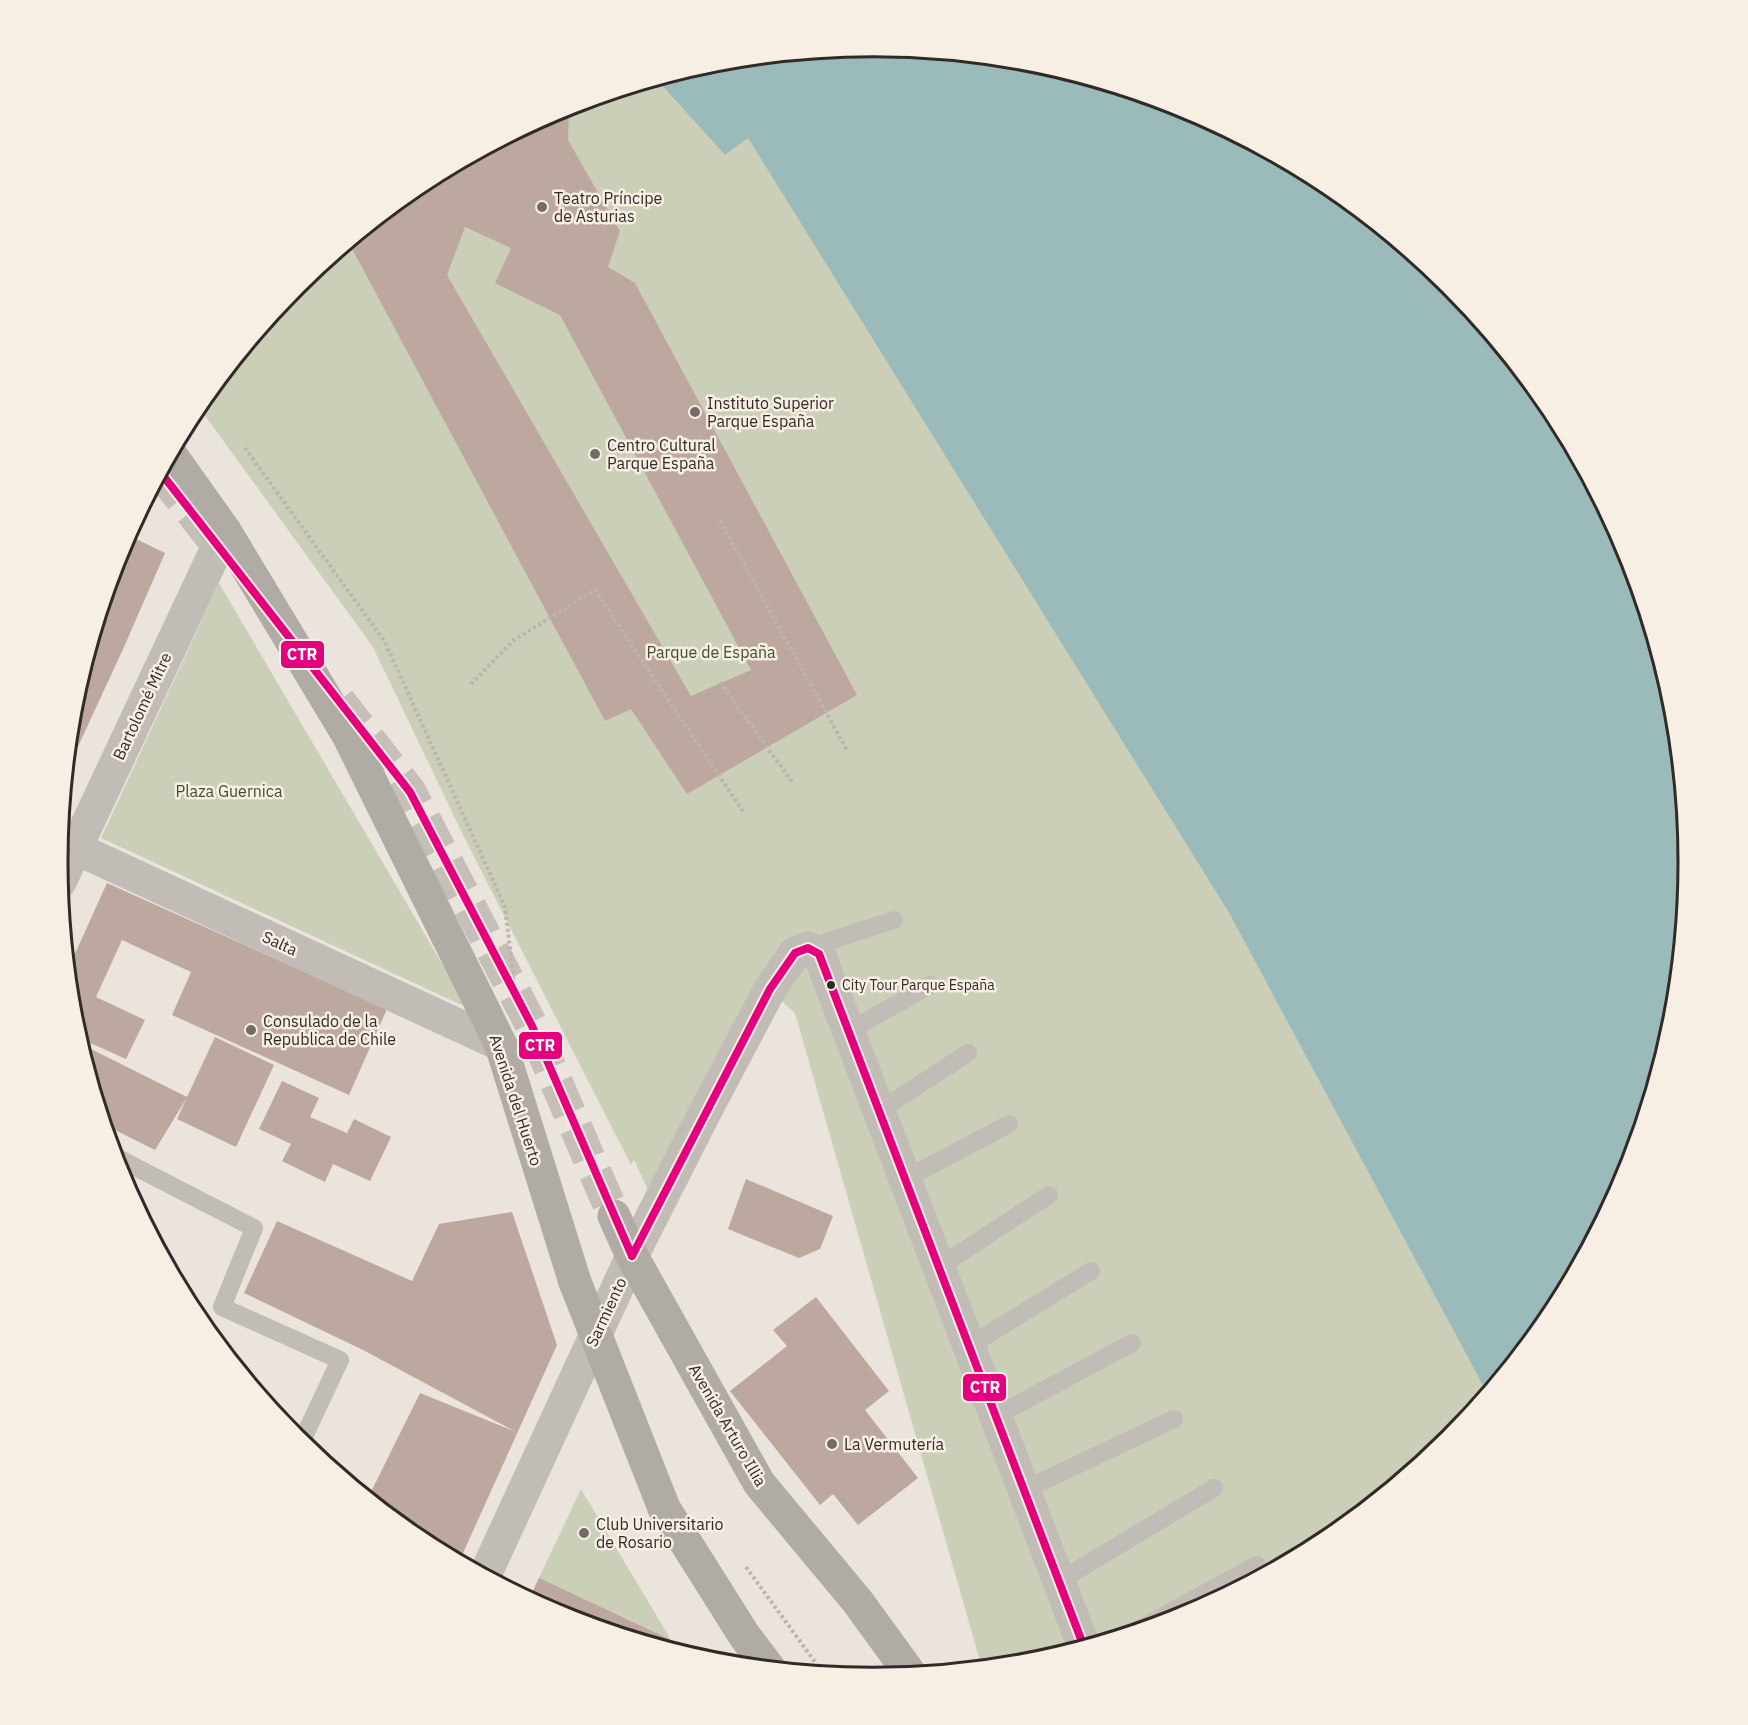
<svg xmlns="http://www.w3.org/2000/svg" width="1748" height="1725" viewBox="0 0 1748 1725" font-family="'IBM Plex Sans',sans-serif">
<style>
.green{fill:#cbcfb8}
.water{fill:#9bbbba}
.building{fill:#bda89f;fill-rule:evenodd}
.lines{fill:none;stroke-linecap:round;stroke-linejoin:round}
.primary-tunnel{stroke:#c5bfb8;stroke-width:33;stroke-dasharray:33 16;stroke-linecap:butt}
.path{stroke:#bbb4af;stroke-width:4;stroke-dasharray:3 3;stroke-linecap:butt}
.service{stroke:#c2bcb7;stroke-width:18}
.minor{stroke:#c2bcb7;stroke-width:33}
.tertiary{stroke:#c2bcb7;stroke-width:33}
.primary{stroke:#b1aba6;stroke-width:33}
.primary-bridge{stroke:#b1aba6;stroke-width:33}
.bus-1-casing{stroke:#f7eee4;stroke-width:12}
.bus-1{stroke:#e5007d;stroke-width:8}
.poi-dot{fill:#726b66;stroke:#f7eee4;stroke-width:2}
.bus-dot{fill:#322a26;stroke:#f7eee4;stroke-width:2}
.labels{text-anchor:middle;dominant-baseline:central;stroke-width:5;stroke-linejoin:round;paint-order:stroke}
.bus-label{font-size:14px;fill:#322a26;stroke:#f7eee4;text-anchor:start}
.poi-label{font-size:16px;fill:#322a26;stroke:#f7eee4;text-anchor:start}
.park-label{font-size:16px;fill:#424f2b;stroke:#f7eee4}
.street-label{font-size:16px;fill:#322a26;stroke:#f7eee4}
.rim{fill:none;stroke:#322a26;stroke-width:3}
.line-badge{stroke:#f7eee4;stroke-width:2}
.badge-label{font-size:16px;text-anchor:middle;font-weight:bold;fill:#fff}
</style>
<rect width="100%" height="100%" fill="#eae4dd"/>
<path class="green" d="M657 80 725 155 748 137 1229 913 1488 1395 1451 1440 1327 1541 1186 1617 1033 1663 982 1668 795 1013 757 980 649 1192 634 1160 631 1165 464 837 373 647 198 406 297 285 421 184 562 108Z
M219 583 468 1008 101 838Z
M581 1489 671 1640 679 1652 561 1616 529 1599Z"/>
<path class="water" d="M874 47 1034 62 1187 109 1328 184 1451 286 1553 409 1628 551 1674 704 1690 863 1674 1022 1628 1175 1552 1316 1488 1395 1229 913 748 138 725 155 657 80 715 62Z"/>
<path class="building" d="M569 106 568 140 620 231 608 267 635 283 857 695 687 794 631 709 605 721 349 243 421 184ZM465 227 511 248 495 283 560 315 751 670 691 696 447 275Z
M128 535 165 553 124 647 68 768 74 703 120 550Z
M107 883 387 1009 349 1095 172 1015 191 972 122 940 96 997 145 1020 126 1059 79 1038 74 1021 68 969Z
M215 1037 274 1065 236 1147 177 1119 186 1099 155 1150 105 1125 81 1044 187 1097Z
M282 1081 319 1098 310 1117 347 1133 354 1119 391 1137 370 1181 333 1164 325 1182 282 1161 291 1144 259 1129Z
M746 1179 833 1216 820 1249 799 1258 728 1229Z
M512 1212 557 1345 459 1562 420 1541 368 1498 420 1393 516 1432 363 1350 244 1293 277 1221 412 1281 439 1224Z
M816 1297 889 1391 865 1410 918 1478 858 1525 833 1494 820 1505 730 1391 787 1346 773 1330Z
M539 1578 671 1640 679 1652 561 1616 529 1599Z"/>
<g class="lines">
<path class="primary-tunnel" d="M161 473 215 542
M339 701 410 792 532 1026 614 1216"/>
<path class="path" d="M245 448 385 642 505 907 514 983 521 1001
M720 521 847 750
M720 682 793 783
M471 684 514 640 595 590 744 813
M746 1567 823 1673"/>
<path class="service" d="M808 948 894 920
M849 1031 930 985
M879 1111 968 1053
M114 1156 254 1228 222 1307 340 1360 301 1443
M905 1179 1009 1124
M939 1267 1049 1195
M969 1346 1091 1271
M996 1416 1132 1343
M1024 1490 1174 1419
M1059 1581 1214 1488
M1134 1632 1257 1565"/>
<path class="minor" d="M60 882 225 531
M485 1575 632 1256 704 1114 770 989 795 953 808 948 819 954 1084 1647"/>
<path class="tertiary" d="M60 841 501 1045"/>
<path class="primary" d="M171 455 225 531 348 735 501 1045 575 1282
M614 1216 632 1256 759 1483 858 1602 911 1675
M664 1508 744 1635 769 1668"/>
<path class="primary-bridge" d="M575 1282 664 1508"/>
<defs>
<path id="bus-1" d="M161 473 410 792 532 1026 632 1256
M632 1256 770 989 795 953 808 948 819 954 1084 1647"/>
</defs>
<use href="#bus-1" class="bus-1-casing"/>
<use href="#bus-1" class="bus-1"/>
</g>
<g class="poi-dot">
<circle cx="542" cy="207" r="6"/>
<circle cx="695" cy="412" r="6"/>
<circle cx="595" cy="454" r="6"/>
<circle cx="251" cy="1030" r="6"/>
<circle cx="832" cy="1444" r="6"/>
<circle cx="584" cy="1533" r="6"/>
</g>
<circle class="bus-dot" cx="831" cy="985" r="5"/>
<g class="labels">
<g class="bus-label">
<text x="842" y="985">City Tour Parque España</text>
</g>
<g class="poi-label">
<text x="554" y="198">Teatro Príncipe<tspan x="554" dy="18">de Asturias</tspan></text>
<text x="707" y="403">Instituto Superior<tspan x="707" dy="18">Parque España</tspan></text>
<text x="607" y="445">Centro Cultural<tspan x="607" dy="18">Parque España</tspan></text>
<text x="263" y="1021">Consulado de la<tspan x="263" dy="18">Republica de Chile</tspan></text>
<text x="844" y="1444">La Vermutería</text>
<text x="596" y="1524">Club Universitario<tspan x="596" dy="18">de Rosario</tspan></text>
</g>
<g class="park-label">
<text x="711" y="652">Parque de España</text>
<text x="229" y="791">Plaza Guernica</text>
</g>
<g class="street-label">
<text transform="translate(142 706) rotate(-65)">Bartolomé Mitre</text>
<text transform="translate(280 943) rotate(25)">Salta</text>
<text transform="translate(516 1100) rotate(72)">Avenida del Huerto</text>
<text transform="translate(606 1312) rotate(-65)">Sarmiento</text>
<text transform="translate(728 1425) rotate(60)">Avenida Arturo Illia</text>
</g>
</g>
<path d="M0 0H1748V1725H0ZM68 862a805 805 0 1 1 1610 0a805 805 0 1 1-1610 0Z" fill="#f7eee4" fill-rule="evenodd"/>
<path class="rim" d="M68 862a805 805 0 1 1 1610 0a805 805 0 1 1-1610 0Z"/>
<g class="line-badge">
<rect x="280" y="640" width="45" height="29" rx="6" fill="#e5007d"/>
<rect x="518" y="1031" width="45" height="29" rx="6" fill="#e5007d"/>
<rect x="962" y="1373" width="45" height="29" rx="6" fill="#e5007d"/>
</g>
<g class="badge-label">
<text x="302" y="660">CTR</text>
<text x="540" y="1051">CTR</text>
<text x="985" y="1393">CTR</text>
</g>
</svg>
